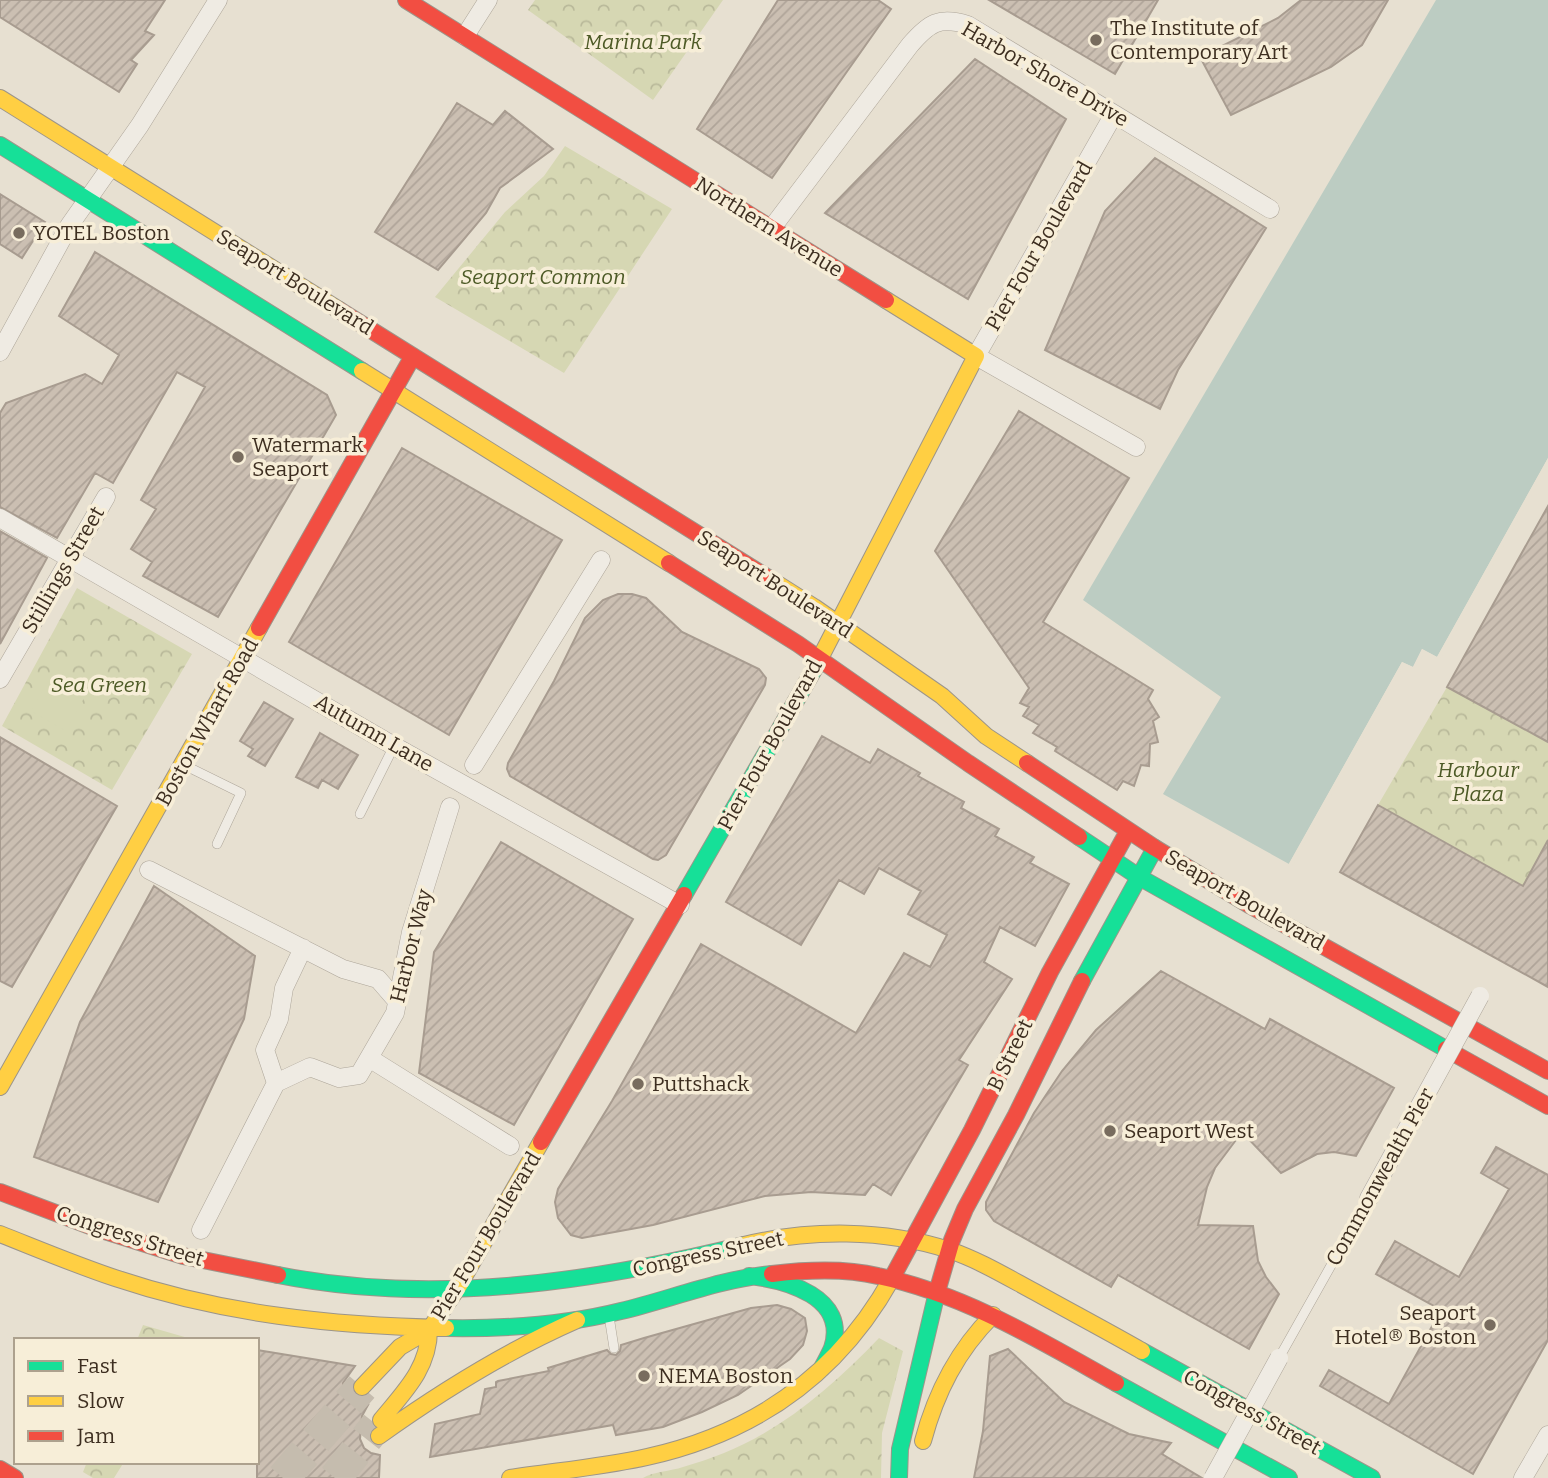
<svg xmlns="http://www.w3.org/2000/svg" width="1548" height="1478" viewBox="0 0 1548 1478" font-family="Bitter,serif">
<style>
.forest{fill:url(#forest-crowns)}
.garden{fill:#d6d7b3}
.water{fill:#bcccc2}
.pier{fill:#e7e0d1}
.building{fill:url(#building-hatch);stroke:#a89c90;stroke-width:2}
.lines{fill:none;stroke-linecap:round;stroke-linejoin:round}
.highway-tunnel{stroke:#c5bcae;stroke-width:33;stroke-dasharray:33 17;stroke-linecap:butt}
.lane-casing{stroke:#ada599;stroke-width:10}
.street-casing{stroke:#ada599;stroke-width:19}
.fast-casing{stroke:#9c958a;stroke-width:18}
.slow-casing{stroke:#9c958a;stroke-width:18}
.jam-casing{stroke:#9c958a;stroke-width:18}
.lane{stroke:#efebe3;stroke-width:9}
.street{stroke:#efebe3;stroke-width:18}
.fast{stroke:#16e098;stroke-width:16}
.slow{stroke:#ffcf43;stroke-width:16}
.jam{stroke:#f24e42;stroke-width:16}
.street-bridge-casing{stroke:#ada599;stroke-width:19;stroke-linecap:butt}
.street-bridge{stroke:#efebe3;stroke-width:18}
.poi-dot{fill:#786c5e;stroke:#f7eed8;stroke-width:2.5}
.labels{text-anchor:middle;dominant-baseline:central;stroke-width:7;stroke-linejoin:round;paint-order:stroke}
.poi-label{font-size:21px;fill:#3d2e20;stroke:#f7eed8;text-anchor:start}
.park-label{font-size:21px;font-style:italic;fill:#4d5a26;stroke:#f7eed8}
.street-label{font-size:21px;fill:#3d2e20;stroke:#f7eed8}
</style>
<defs>
<pattern id="forest-crowns" width="20" height="18" patternUnits="userSpaceOnUse" patternTransform="scale(1.75)"><rect width="20" height="18" fill="#d6d7b3"/><path d="M2 6a3 3 0 1 1 6 0M12 15a3 3 0 1 1 6 0" fill="none" stroke="#b9b99a"/></pattern>
<pattern id="building-hatch" width="6" height="6" patternUnits="userSpaceOnUse" patternTransform="scale(1.75)"><rect width="6" height="6" fill="#cbbfb2"/><path d="M-1 1l2-2M0 6l6-6M5 7l2-2" fill="none" stroke="#afa499"/></pattern>
</defs>
<rect width="100%" height="100%" fill="#e7e0d1"/>
<path class="forest" d="M535 0H723L653 100 528 10Z
M565 146 672 209 564 373 435 297 505 212 544 176Z
M77 588 192 654 112 790 2 726Z
M1447 687 1548 742V840L1523 886 1378 805Z
M143 1325 195 1340H137Z
M879 1338 903 1351 882 1433 881 1478H643C652 1472 671 1471 683 1467 697 1463 711 1458 724 1453 785 1428 834 1385 879 1338Z
M87 1462H124L114 1478H93L83 1472Z"/>
<path class="garden" d="M55 668 90 687 66 731 31 711Z"/>
<path class="water" d="M1436 0H1548V458L1437 657 1422 649 1413 667 1402 662 1289 864 1163 794 1221 697 1083 600Z"/>
<path class="pier" d="M1548 458V466L1440 659 1436 661 1424 654 1414 670 1403 666 1292 866 1287 867 1402 662 1413 667 1422 649 1437 657Z"/>
<path class="building" d="M0 0H165L145 31 154 35 131 60 137 64 119 92 0 17Z
M778 0H878L891 9 772 178 697 129Z
M989 0H1158L1115 74Z
M1301 0H1388L1362 45 1331 67 1231 115 1200 57 1278 18Z
M975 59 1066 119 968 299 825 213Z
M457 103 493 125 505 111 553 149 500 188 486 213 438 270 375 232Z
M1155 158 1266 228 1178 370 1160 409 1045 350 1105 211Z
M0 194 45 222 22 258 0 244Z
M95 252 327 395 336 415 218 617 143 576 152 562 131 549 156 509 141 500 205 387 177 372 113 483 95 473 57 538 0 507V413L6 403 85 374 102 384 119 355 59 316Z
M1019 411 1129 478 1043 622 1153 690 1148 699 1159 717 1153 721 1158 742 1150 744 1149 766 1141 765 1134 786 1123 781 1117 790 1055 751 1057 747 1033 733 1039 725 1023 716 1029 707 1020 703 1029 688 935 551Z
M402 448 562 540 449 735 289 642Z
M1548 506V742L1447 687Z
M0 531 47 558 0 644Z
M618 594H632L646 598 682 632 759 669 766 678 765 685 666 855 658 860 653 859 510 776 507 769 508 763 554 681 585 618 603 600Z
M264 702 293 719 265 766 248 756 253 749 240 741Z
M320 733 358 755 338 789 322 780 318 788 296 777Z
M822 736 870 763 878 749 920 773 918 776 964 802 961 808 999 829 995 836 1034 857 1030 863 1069 884 1035 946 1000 927 984 962 1012 979 959 1060 968 1065 891 1195 873 1184 865 1195 811 1192 765 1196 653 1225 582 1238 571 1235 558 1218 555 1202 558 1189 612 1101 701 944 856 1033 904 953 930 967 947 935 908 914 921 891 879 868 864 894 839 880 801 945 726 902Z
M0 737 117 806 12 987 0 981Z
M1378 805 1523 886 1548 840V987L1340 872Z
M501 842 633 919 514 1125 419 1073 434 952Z
M154 886 255 956 244 1019 158 1202 34 1157 80 1022Z
M1161 971 1265 1029 1270 1019 1394 1088 1356 1156 1334 1152 1317 1154 1281 1173 1242 1132 1215 1168 1207 1187 1198 1225 1253 1226 1258 1261 1266 1277 1279 1294 1249 1349 1118 1275 1111 1287 994 1221 986 1210V1202L1034 1113 1062 1071 1096 1030Z
M1496 1147 1548 1175V1340L1473 1474 1320 1386 1329 1370 1389 1404 1441 1310 1376 1274 1395 1241 1459 1277 1509 1189 1481 1173Z
M777 1305 791 1309 805 1318 807 1331 803 1345 790 1359 738 1395 702 1412 663 1427 616 1435 613 1425 430 1457 435 1424 480 1414 485 1389 496 1387V1382L498 1381 549 1371 548 1368 607 1350 611 1354 616 1355 620 1351 621 1345 644 1338 751 1308Z
M1008 1349 1064 1402 1129 1434 1171 1443 1162 1454 1202 1478H974L983 1431 990 1356Z
M257 1350 355 1366 343 1383 344 1393 350 1402 359 1406 368 1405 362 1416 360 1439 364 1448 371 1453 380 1455 379 1478H257Z"/>
<g class="lines">
<path class="highway-tunnel" d="M283 1478 362 1387
M335 1478 377 1425"/>
<defs>
<path id="lane" d="M184 765 241 793 217 844
M360 814 394 746
M609 1316 614 1348
M1279 1358 1369 1198"/>
<path id="street" d="M465 36 488 0
M1114 114 976 356 1136 447
M771 229 910 45C929 23 939 16 968 25L1270 209
M0 352 69 226 140 125 218 0
M0 518 394 746 680 905
M0 679 106 497
M474 765 601 560
M149 870 343 969 378 979 397 1001
M369 1058 510 1146
M276 1083 265 1050 279 1019 284 988 303 948
M1369 1198 1418 1109
M201 1230 276 1083 310 1067 339 1078 359 1075 395 1013 411 932 450 807
M1523 1478 1548 1435"/>
<path id="fast" d="M0 145 362 371
M1079 837 1139 877 1446 1049
M684 895 816 666
M1082 981 1155 848
M278 1275C433 1306 593 1282 744 1245
M749 1276C786 1280 849 1297 832 1348 829 1355 825 1362 822 1368
M446 1328C504 1329 565 1325 621 1311 671 1299 720 1279 772 1274
M1142 1351 1372 1478
M1116 1383 1289 1478
M899 1478 900 1449 937 1292"/>
<path id="slow" d="M0 98 339 310
M362 371 669 563
M773 581 814 607 942 696 986 736 1027 763
M816 666 976 356 886 300
M0 1087 259 628
M0 1234C38 1249 76 1265 115 1278 222 1314 333 1326 446 1328
M744 1245C810 1229 884 1229 949 1250 979 1260 1007 1277 1035 1292 1071 1312 1107 1331 1142 1351
M429 1330 457 1289 541 1142
M362 1387 400 1347 429 1330C429 1368 404 1392 381 1420
M379 1436C442 1391 506 1351 577 1320
M923 1441C936 1392 957 1351 993 1315
M510 1478C556 1471 602 1467 647 1457 755 1433 838 1375 892 1278"/>
<path id="jam" d="M406 0 886 300
M339 310 773 581
M669 563 798 644 968 763 1079 837
M259 628 413 356
M1027 763 1155 848 1251 906 1548 1071
M1446 1049 1548 1106
M541 1142 684 895
M0 1192 98 1229 183 1256 278 1275
M772 1274C806 1270 844 1268 878 1276 964 1294 1039 1340 1116 1383
M892 1278 972 1130 1050 972 1128 831
M937 1292 952 1240 965 1209 1016 1115 1082 981
M0 1469 15 1478"/>
</defs>
<use href="#lane" class="lane-casing"/>
<use href="#street" class="street-casing"/>
<use href="#fast" class="fast-casing"/>
<use href="#slow" class="slow-casing"/>
<use href="#jam" class="jam-casing"/>
<use href="#lane" class="lane"/>
<use href="#street" class="street"/>
<use href="#fast" class="fast"/>
<use href="#slow" class="slow"/>
<use href="#jam" class="jam"/>
<defs>
<path id="street-bridge" d="M1418 1109 1480 996
M1213 1478 1279 1358"/>
</defs>
<use href="#street-bridge" class="street-bridge-casing"/>
<use href="#street-bridge" class="street-bridge"/>
</g>
<g class="poi-dot">
<circle cx="1096" cy="40" r="7"/>
<circle cx="19" cy="233" r="7"/>
<circle cx="238" cy="457" r="7"/>
<circle cx="638" cy="1084" r="7"/>
<circle cx="1110" cy="1131" r="7"/>
<circle cx="1490" cy="1325" r="7"/>
<circle cx="644" cy="1376" r="7"/>
</g>
<g class="labels">
<g class="poi-label">
<text x="1110" y="28">The Institute of<tspan x="1110" dy="24">Contemporary Art</tspan></text>
<text x="33" y="233">YOTEL Boston</text>
<text x="252" y="445">Watermark<tspan x="252" dy="24">Seaport</tspan></text>
<text x="652" y="1084">Puttshack</text>
<text x="1124" y="1131">Seaport West</text>
<text x="1476" y="1313" text-anchor="end">Seaport<tspan x="1476" dy="24">Hotel® Boston</tspan></text>
<text x="658" y="1376">NEMA Boston</text>
</g>
<g class="park-label">
<text x="643" y="42">Marina Park</text>
<text x="543" y="277">Seaport Common</text>
<text x="99" y="685">Sea Green</text>
<text x="1478" y="770">Harbour<tspan x="1478" dy="24">Plaza</tspan></text>
</g>
<g class="street-label">
<text transform="translate(1045 74) rotate(30)">Harbor Shore Drive</text>
<text transform="translate(769 227) rotate(32)">Northern Avenue</text>
<text transform="translate(1039 246) rotate(-60)">Pier Four Boulevard</text>
<text transform="translate(295 282) rotate(32)">Seaport Boulevard</text>
<text transform="translate(63 570) rotate(-60)">Stillings Street</text>
<text transform="translate(775 584) rotate(33)">Seaport Boulevard</text>
<text transform="translate(207 722) rotate(-61)">Boston Wharf Road</text>
<text transform="translate(374 733) rotate(30)">Autumn Lane</text>
<text transform="translate(770 745) rotate(-61)">Pier Four Boulevard</text>
<text transform="translate(1245 900) rotate(30)">Seaport Boulevard</text>
<text transform="translate(411 946) rotate(-76)">Harbor Way</text>
<text transform="translate(1010 1055) rotate(-64)">B Street</text>
<text transform="translate(1380 1177) rotate(-61)">Commonwealth Pier</text>
<text transform="translate(130 1236) rotate(18)">Congress Street</text>
<text transform="translate(486 1236) rotate(-59)">Pier Four Boulevard</text>
<text transform="translate(708 1254) rotate(-12)">Congress Street</text>
<text transform="translate(1252 1412) rotate(29)">Congress Street</text>
</g>
</g>
<rect x="14" y="1338" width="245" height="126" fill="#f7eed8" stroke="#ada18e" stroke-width="2"/>
<rect x="28" y="1361" width="35" height="10" fill="#16e098" stroke="#ada18e" stroke-width="2"/>
<text x="77" y="1373" font-size="21" fill="#3d2e20">Fast</text>
<rect x="28" y="1396" width="35" height="10" fill="#ffcf43" stroke="#ada18e" stroke-width="2"/>
<text x="77" y="1408" font-size="21" fill="#3d2e20">Slow</text>
<rect x="28" y="1431" width="35" height="10" fill="#f24e42" stroke="#ada18e" stroke-width="2"/>
<text x="77" y="1443" font-size="21" fill="#3d2e20">Jam</text>
</svg>
